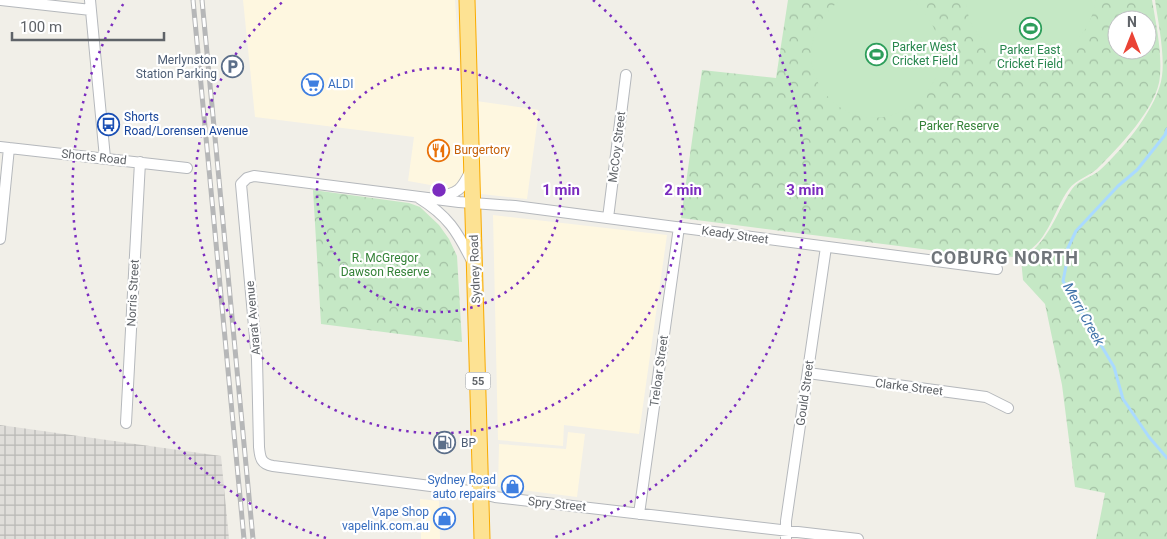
<svg xmlns="http://www.w3.org/2000/svg" width="1167" height="539" viewBox="0 0 1167 539" font-family="Roboto,sans-serif">
<style>
.commercial{fill:#fef7e0}
.industrial{fill:url(#industrial-grid)}
.park{fill:url(#park-crowns);fill-rule:evenodd}
.pitch{fill:#c5e8c5}
.lines{fill:none;stroke-linecap:round;stroke-linejoin:round}
.stream{stroke:#aadaff;stroke-width:3}
.minor-casing{stroke:#b5b8bc;stroke-width:12}
.highway-casing{stroke:#f9ab00;stroke-width:17}
.minor{stroke:#fff;stroke-width:10}
.highway{stroke:#fde293;stroke-width:15}
.rail-casing{stroke:#b6b7b8;stroke-width:5}
.rail{stroke:#fff;stroke-width:3;stroke-dasharray:9;stroke-linecap:butt}
.ring{fill:none;stroke:#7b2cbf;stroke-width:2.5;stroke-dasharray:2.5 5}
.labels{text-anchor:middle;dominant-baseline:central;stroke-width:4.5;stroke-linejoin:round;paint-order:stroke}
.shield{fill:#fff;stroke:#8f9295;stroke-width:1}
.shield-label{font-size:11px;font-weight:bold;fill:#5f6368}
.leisure-label{font-size:12px;fill:#27864d;stroke:#fff;text-anchor:start}
.service-label{font-size:12px;fill:#4e5e75;stroke:#fff;text-anchor:end}
.shop-label{font-size:12px;fill:#366cbe;stroke:#fff;text-anchor:end}
.transit-label{font-size:12px;fill:#164399;stroke:#fff;text-anchor:start}
.park-label{font-size:12px;fill:#348238;stroke:#fff}
.street-label{font-size:12px;fill:#5f6368;stroke:#fff}
.food-label{font-size:12px;fill:#c56008;stroke:#fff;text-anchor:start}
.water-label{font-size:14px;font-style:italic;fill:#4174aa;stroke:#fff}
.district-label{font-size:18px;font-weight:bold;letter-spacing:1px;fill:#70757a;stroke:#fff}
.centre{fill:#7b2cbf;stroke:#fff;stroke-width:2.5}
.ring-label{font-size:15px;text-anchor:middle;font-weight:bold;fill:#7b2cbf;stroke:#fff;stroke-width:4.5;stroke-linejoin:round;paint-order:stroke}
</style>
<defs>
<pattern id="industrial-grid" width="8" height="8" patternUnits="userSpaceOnUse" patternTransform="scale(1.25)"><rect width="8" height="8" fill="#e0deda"/><path d="M0 4h8M4 0v8" fill="none" stroke="#b9b8b5"/></pattern>
<pattern id="park-crowns" width="20" height="18" patternUnits="userSpaceOnUse" patternTransform="scale(1.25)"><rect width="20" height="18" fill="#c5e8c5"/><path d="M2 6a3 3 0 1 1 6 0M12 15a3 3 0 1 1 6 0" fill="none" stroke="#a3c0a4"/></pattern>
</defs>
<rect width="100%" height="100%" fill="#f1efe8"/>
<path class="commercial" d="M243 0H455L462 99 539 110 527 199 481 194 408 181 414 137 255 117Z
M493 215 667 235 639 434 564 425 563 446 498 440Z
M568 432 585 434 577 497 498 487 499 444 566 449Z
M420 499 439 501 440 539H421Z"/>
<path class="industrial" d="M0 425 221 456 229 539H0Z"/>
<path class="park" d="M788 0H1152C1156 24 1162 51 1160 76 1158 107 1119 147 1097 169 1089 176 1076 180 1069 189 1052 212 1047 250 1014 257L961 254 681 218 702 70 776 78ZM1117 20H1147V50H1117Z
M1155 0H1167V539H1096L1105 493 1075 487 1062 385 1045 304 1023 280 1021 259C1048 244 1056 213 1072 189 1078 180 1092 177 1100 170 1124 148 1158 107 1162 76 1165 55 1158 21 1155 0Z
M313 190 409 203 420 207 439 225 449 239 457 256 462 342 321 324Z"/>
<path class="pitch" d="M841 0C857 0 874 0 890 0 896 0 904 0 909 0 916 2 923 9 926 15 942 36 946 66 929 89 905 121 859 129 830 99 800 69 808 23 841 0Z
M966 0H1096C1093 13 1090 25 1081 35 1045 78 968 59 966 0Z"/>
<g class="lines">
<path class="stream" d="M1167 129 1165 135 1137 170 1118 186 1076 231 1067 250V261L1063 281 1114 367 1123 399 1149 437 1167 458"/>
<defs>
<path id="minor" d="M1 0 91 10
M90 0 105 158
M0 147 187 168
M438 196C458 194 462 189 470 172
M419 198C448 216 457 231 472 261
M608 218 626 75
M0 239 9 148
M808 373 986 397 1008 408
M126 423 140 162
M639 514 679 227
M786 539V521L826 247
M858 539 495 497 470 491 273 466C261 464 260 458 259 447L257 359 241 184 247 178 254 176 459 202 515 206 997 269"/>
<path id="highway" d="M467 0 482 539"/>
</defs>
<use href="#minor" class="minor-casing"/>
<use href="#highway" class="highway-casing"/>
<use href="#minor" class="minor"/>
<use href="#highway" class="highway"/>
<defs>
<path id="rail" d="M193 0 244 539
M202 0 253 539"/>
</defs>
<use href="#rail" class="rail-casing"/>
<use href="#rail" class="rail"/>
</g>
<g class="ring">
<circle cx="439" cy="190" r="122"/>
<path d="M593 0A244 244 0 1 1 285 0"/>
<path d="M326 538A366 366 0 0 1 125 1M753 1A366 366 0 0 1 552 538"/>
</g>
<defs>
<symbol id="stadium-ring" viewBox="-11 -11 22 22"><circle r="9.5" fill="#fff" stroke="#2e9e5b" stroke-width="1.5"/><path d="M0-5a6.5 5 0 1 0 0 10a6.5 5 0 1 0 0-10ZM-3.5-1.8h7v3.6h-7Z" fill="#2e9e5b"/></symbol>
<symbol id="parking-ring" viewBox="-11 -11 22 22"><circle r="9.5" fill="#fff" stroke="#5c6f8a" stroke-width="1.5"/><path d="M-3.5-5.5H1a3.5 3.5 0 0 1 0 7H-1V5.5H-3.5ZM-1-3.4V-.6H.8a1.4 1.4 0 0 0 0-2.8Z" fill="#5c6f8a"/></symbol>
<symbol id="supermarket-ring" viewBox="-11 -11 22 22"><circle r="9.5" fill="#fff" stroke="#3f7fe0" stroke-width="1.5"/><path d="M-6-5.5h2.5l.6 2H6L4.5 2H-2.5L-4.4-4H-6ZM-1.5 3.2a1.3 1.3 0 1 0 .1 0ZM3 3.2a1.3 1.3 0 1 0 .1 0Z" fill="#3f7fe0"/></symbol>
<symbol id="bus-ring" viewBox="-11 -11 22 22"><circle r="9.5" fill="#fff" stroke="#1a4fb4" stroke-width="1.5"/><path d="M-5-6H5V4H4V6H2V4H-2V6H-4V4H-5ZM-3.5-4V0h7V-4ZM-3.5 1.2v1.5H-2V1.2ZM2 1.2v1.5H3.5V1.2Z" fill="#1a4fb4"/></symbol>
<symbol id="restaurant-ring" viewBox="-11 -11 22 22"><circle r="9.5" fill="#fff" stroke="#e8710a" stroke-width="1.5"/><path d="M-5-6h1v4h1v-4h1v4h1v-4h1v5L-1.5 .5V6h-2V.5L-5-1ZM5-6V6H3V1.5H1.5Q1.5-4 5-6Z" fill="#e8710a"/></symbol>
<symbol id="fuel-ring" viewBox="-11 -11 22 22"><circle r="9.5" fill="#fff" stroke="#5c6f8a" stroke-width="1.5"/><path d="M-5.5-6h7V0h2V4h1.3V-2.5L3-4.5l.8-.8L6-3V5H2.5V1h-1V6h-7ZM-4.2-4.7v3.2H.2V-4.7Z" fill="#5c6f8a"/></symbol>
<symbol id="shop-ring" viewBox="-11 -11 22 22"><circle r="9.5" fill="#fff" stroke="#3f7fe0" stroke-width="1.5"/><path d="M-5-2.5h2.3a2.7 3.5 0 0 1 5.4 0H5L5.5 6h-11ZM-1.5-2.5h3a1.5 2.3 0 0 0-3 0Z" fill="#3f7fe0"/></symbol>
</defs>
<g fill-rule="evenodd">
<use href="#stadium-ring" x="1018" y="16" width="25" height="25"/>
<use href="#stadium-ring" x="864" y="42" width="25" height="25"/>
<use href="#parking-ring" x="220" y="54" width="25" height="25"/>
<use href="#supermarket-ring" x="300" y="72" width="25" height="25"/>
<use href="#bus-ring" x="96" y="112" width="25" height="25"/>
<use href="#restaurant-ring" x="426" y="138" width="25" height="25"/>
<use href="#fuel-ring" x="432" y="430" width="25" height="25"/>
<use href="#shop-ring" x="500" y="474" width="25" height="25"/>
<use href="#shop-ring" x="432" y="506" width="25" height="25"/>
</g>
<g class="labels">
<rect class="shield" x="465.5" y="372.5" width="25" height="17" rx="4"/>
<g class="shield-label">
<text x="478" y="381">55</text>
</g>
<g class="leisure-label">
<text x="892" y="47">Parker West<tspan x="892" dy="14">Cricket Field</tspan></text>
<text x="1030" y="50" text-anchor="middle">Parker East<tspan x="1030" dy="14">Cricket Field</tspan></text>
</g>
<g class="service-label">
<text x="217" y="60">Merlynston<tspan x="217" dy="14">Station Parking</tspan></text>
<text x="461" y="443" text-anchor="start">BP</text>
</g>
<g class="shop-label">
<text x="328" y="84" text-anchor="start">ALDI</text>
<text x="496" y="480">Sydney Road<tspan x="496" dy="14">auto repairs</tspan></text>
<text x="429" y="512">Vape Shop<tspan x="429" dy="14">vapelink.com.au</tspan></text>
</g>
<g class="transit-label">
<text x="124" y="117">Shorts<tspan x="124" dy="14">Road/Lorensen Avenue</tspan></text>
</g>
<g class="park-label">
<text x="959" y="126">Parker Reserve</text>
<text x="385" y="258">R. McGregor<tspan x="385" dy="14">Dawson Reserve</tspan></text>
</g>
<g class="street-label">
<text transform="translate(617 147) rotate(-83)">McCoy Street</text>
<text transform="translate(94 157) rotate(6)">Shorts Road</text>
<text transform="translate(735 235) rotate(8)">Keady Street</text>
<text transform="translate(475 269) rotate(-92)">Sydney Road</text>
<text transform="translate(133 293) rotate(-87)">Norris Street</text>
<text transform="translate(253 318) rotate(-95)">Ararat Avenue</text>
<text transform="translate(659 371) rotate(-82)">Treloar Street</text>
<text transform="translate(909 387) rotate(7)">Clarke Street</text>
<text transform="translate(805 393) rotate(-82)">Gould Street</text>
<text transform="translate(557 504) rotate(6)">Spry Street</text>
</g>
<g class="food-label">
<text x="454" y="150">Burgertory</text>
</g>
<g class="water-label">
<text transform="translate(1084 314) rotate(61)">Merri Creek</text>
</g>
<g class="district-label">
<text x="1005" y="257">COBURG NORTH</text>
</g>
</g>
<circle cx="439" cy="190" r="8" class="centre"/>
<g class="ring-label">
<text x="561" y="195">1 min</text>
<text x="683" y="195">2 min</text>
<text x="805" y="195">3 min</text>
</g>
<g transform="translate(1132 35)"><circle r="24" fill="#ffffff" stroke="#bfc1c3"/>
<path d="M0-4L9 19L0 12L-9 19Z" fill="#ea4335"/>
<text y="-8" font-size="14" font-weight="bold" text-anchor="middle" fill="#5f6368">N</text>
</g>
<path d="M12 32v8h152v-8" fill="none" stroke="#5f6368" stroke-width="2.5"/>
<text x="20" y="32" font-size="15" fill="#5f6368" stroke="#ffffff" stroke-width="4" paint-order="stroke">100 m</text>
</svg>
